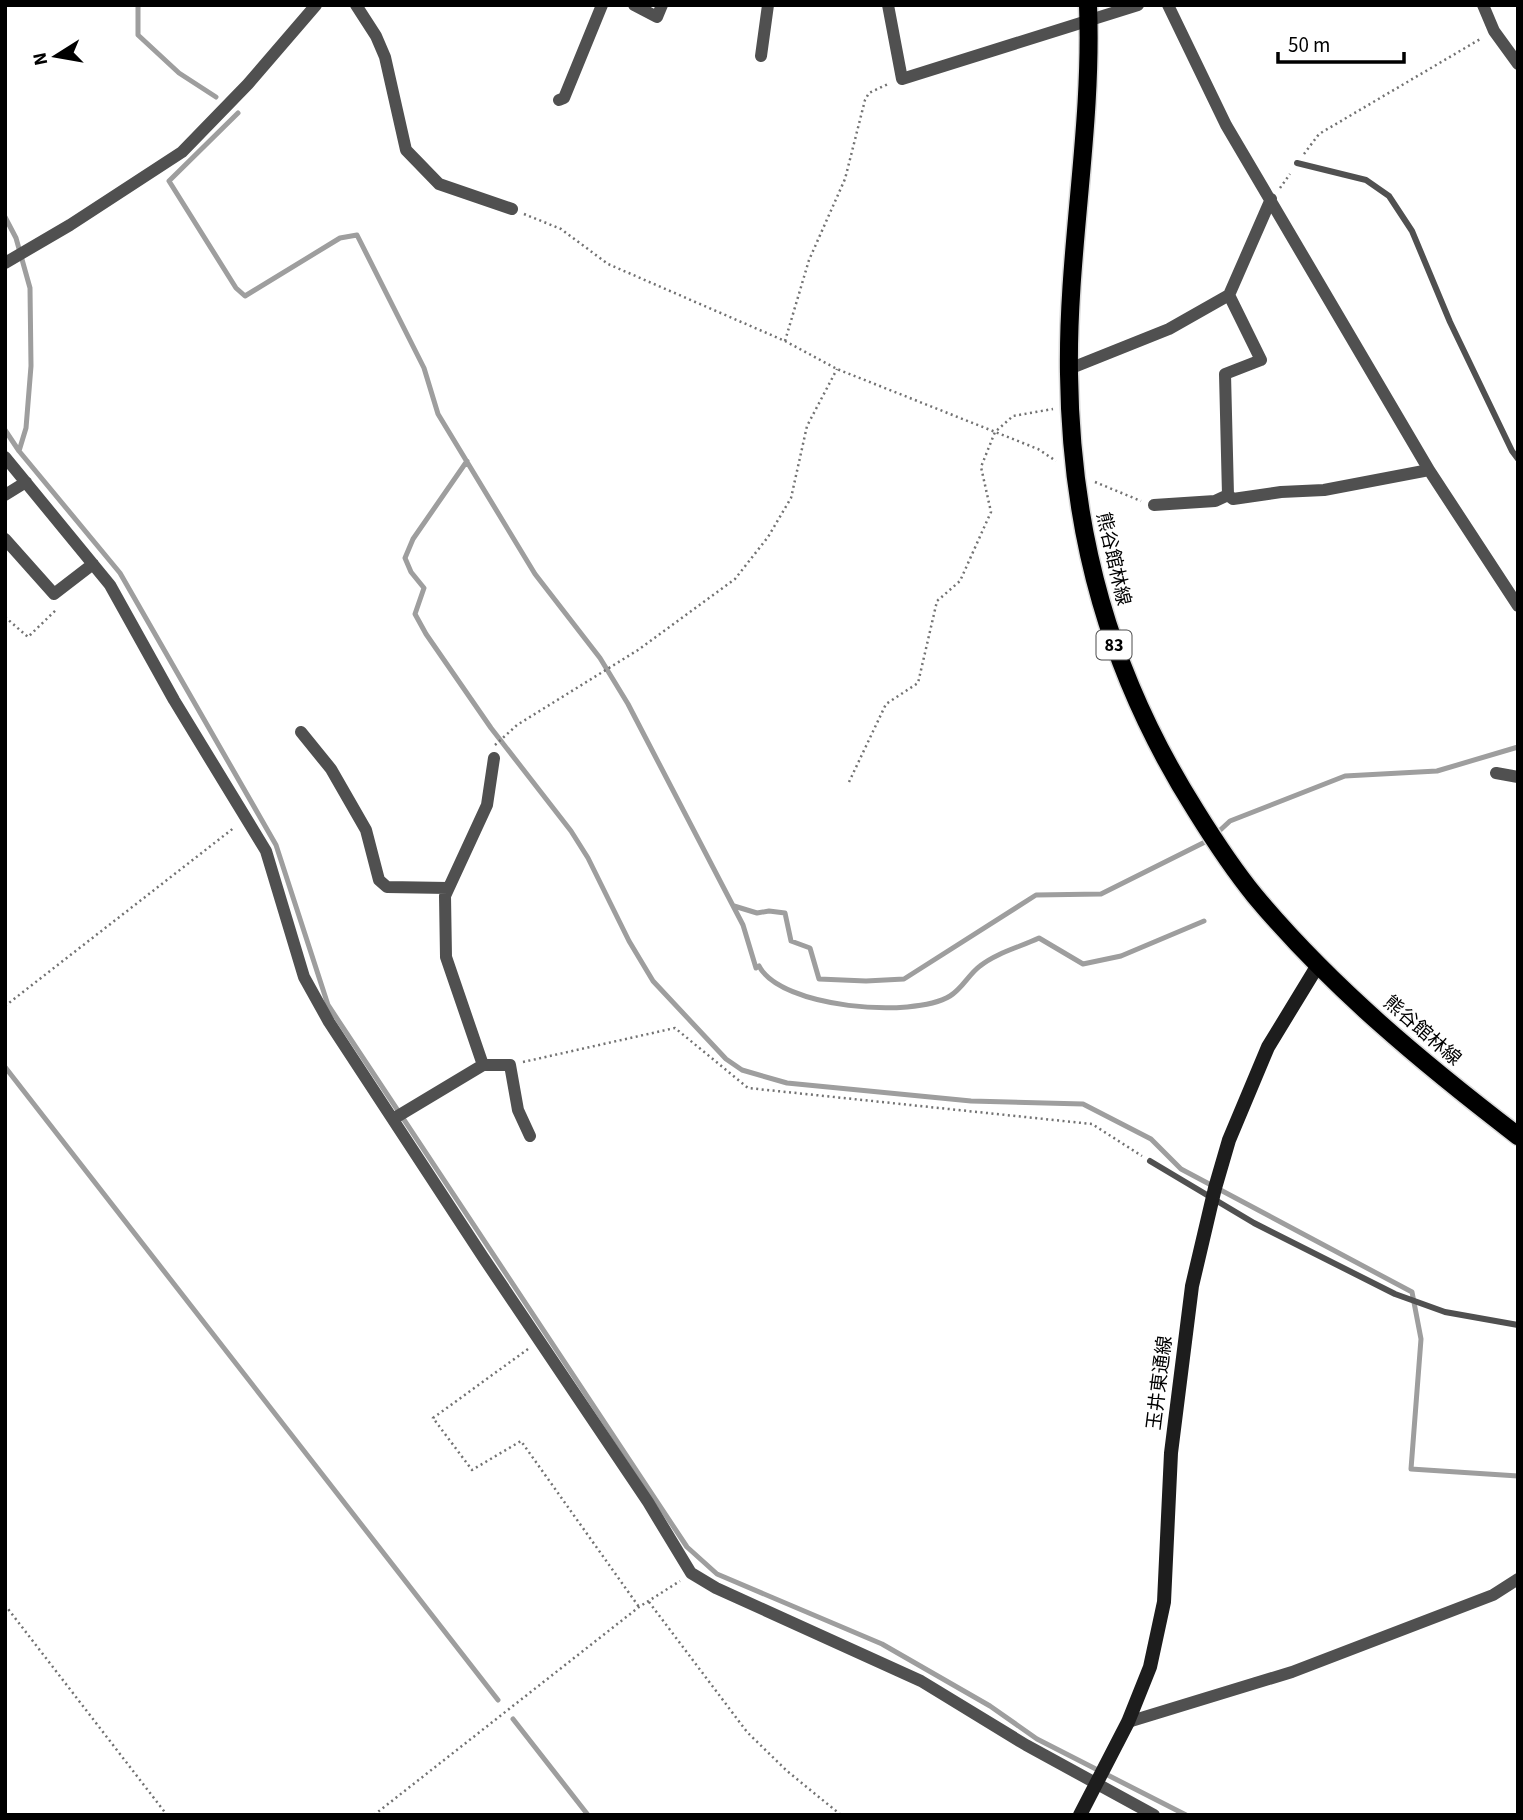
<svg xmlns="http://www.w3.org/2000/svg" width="1523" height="1820" viewBox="0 0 1523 1820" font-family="'Source Sans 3','Noto Sans JP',sans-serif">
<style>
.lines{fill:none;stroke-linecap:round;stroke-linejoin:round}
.stream{stroke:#9e9e9e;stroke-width:5}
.primary-casing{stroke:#dbdbdb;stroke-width:21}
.path{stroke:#727272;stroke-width:2.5;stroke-dasharray:2 3.5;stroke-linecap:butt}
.lane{stroke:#505050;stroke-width:6}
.street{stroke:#505050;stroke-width:12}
.secondary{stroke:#1d1d1d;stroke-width:14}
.primary{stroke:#000;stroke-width:18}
.labels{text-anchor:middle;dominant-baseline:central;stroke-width:7;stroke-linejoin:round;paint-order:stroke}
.shield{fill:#fff;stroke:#4c4c4c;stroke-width:2}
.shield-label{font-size:18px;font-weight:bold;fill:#000}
.street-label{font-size:19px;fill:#000;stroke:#fff}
</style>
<rect width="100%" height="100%" fill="#fff"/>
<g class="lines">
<path class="stream" d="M138 5V35L179 73 216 97
M238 113 169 181 236 288 245 296 340 238 357 235 424 368 438 414 535 574 600 658 628 704 743 925 756 968 759 966C781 1008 912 1019 950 996 962 989 969 974 980 966 996 953 1020 947 1039 938L1083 964 1121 956 1204 921
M5 217 16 238 30 288 31 366 26 428 19 451
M5 430 19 451 120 573 276 845 328 1005 687 1547 717 1574 882 1644 990 1706 1037 1739 1186 1815
M467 461 413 539 405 558 411 572 424 588 415 614 426 634 491 728 571 831 588 858 629 941 653 981 726 1059 742 1070 787 1083 971 1101 1083 1104 1151 1139 1181 1169 1412 1292 1421 1339 1411 1469 1518 1476
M1216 834 1230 821 1345 776 1437 771 1518 747
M734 906 757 913 769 911 785 913 791 941 810 948 819 979 866 981 904 979 1036 895 1101 894 1209 840
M5 1067 498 1700
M513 1719 588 1815"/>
<defs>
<path id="primary" d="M1088 5C1093 129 1067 251 1069 374 1071 535 1110 675 1196 811 1214 840 1233 869 1255 896 1331 987 1424 1064 1518 1136"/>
</defs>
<use href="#primary" class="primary-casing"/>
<path class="path" d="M1304 154 1319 134 1482 38
M1280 188 1290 174
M524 214 561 229 608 264 785 341 837 369 1038 449 1056 461
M785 341 809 260 845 179 865 100 869 93 888 84
M1095 482 1141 501
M5 617 28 637 57 609
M495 745 517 725 638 650 735 579 768 537 791 498 807 426 837 369
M849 782 886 704 918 683 937 601 960 581 991 512 981 467 995 432 1013 416 1053 409
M5 1006 235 827
M523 1062 675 1028 748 1088 1092 1124 1142 1156
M528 1349 433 1418 472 1470 521 1441 639 1607
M649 1602 747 1732 787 1771 841 1815
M5 1605 167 1815
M374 1815 639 1607 680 1581"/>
<path class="lane" d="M1297 163 1366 180 1389 196 1412 231 1450 322 1512 451 1518 459
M1150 1161 1254 1223 1395 1294 1445 1312 1518 1325"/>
<path class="street" d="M356 5 376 36 385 57 406 150 439 184 512 209
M634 5 657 17 662 5
M888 5 902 79 1138 5
M1168 5 1226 125 1429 470 1518 606
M1483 5 1494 31 1518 64
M761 56 768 5
M559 100 564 98 602 5
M1271 199 1229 295 1261 360 1225 374 1228 495 1233 499 1281 492 1324 490 1429 470
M5 263 70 225 182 152 248 84 316 5
M1069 369 1169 329 1229 295
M5 457 110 585 174 700 266 851 304 977 329 1022 483 1257 648 1502 691 1573 716 1588 921 1681 1026 1745 1154 1815
M5 495 26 482
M1154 505 1215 501 1228 495
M5 539 54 594 93 564
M301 732 331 769 366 830 379 880 387 887 448 888
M1496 773 1518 777
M483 1065 446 957 445 896 487 805 494 758
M393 1119 483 1065H510L518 1110 530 1136
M1128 1722 1292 1672 1493 1595 1518 1579"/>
<path class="secondary" d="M1080 1815 1128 1722 1150 1667 1164 1602 1171 1453 1192 1286 1215 1188 1229 1140 1268 1047 1318 965"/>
<use href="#primary" class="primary"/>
</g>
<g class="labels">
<rect class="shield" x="1096.5" y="630.5" width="35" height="29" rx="5"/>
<g class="shield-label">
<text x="1114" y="645">83</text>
</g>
<g class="street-label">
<text transform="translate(1113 559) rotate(77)">熊谷館林線</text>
<text transform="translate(1422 1031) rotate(41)">熊谷館林線</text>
<text transform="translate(1160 1383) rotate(-83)">玉井東通線</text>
</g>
</g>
<rect width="1523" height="1820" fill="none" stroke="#000000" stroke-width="14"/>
<g transform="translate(56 56) rotate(259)" stroke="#ffffff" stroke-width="5" paint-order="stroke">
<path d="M0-5L12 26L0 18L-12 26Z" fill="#000000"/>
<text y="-10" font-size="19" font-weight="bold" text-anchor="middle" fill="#000000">N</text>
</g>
<path d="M1278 52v10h126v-10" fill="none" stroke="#000000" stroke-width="3.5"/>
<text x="1288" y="52" font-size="21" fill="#000000" stroke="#ffffff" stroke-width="5" paint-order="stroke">50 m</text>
</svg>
